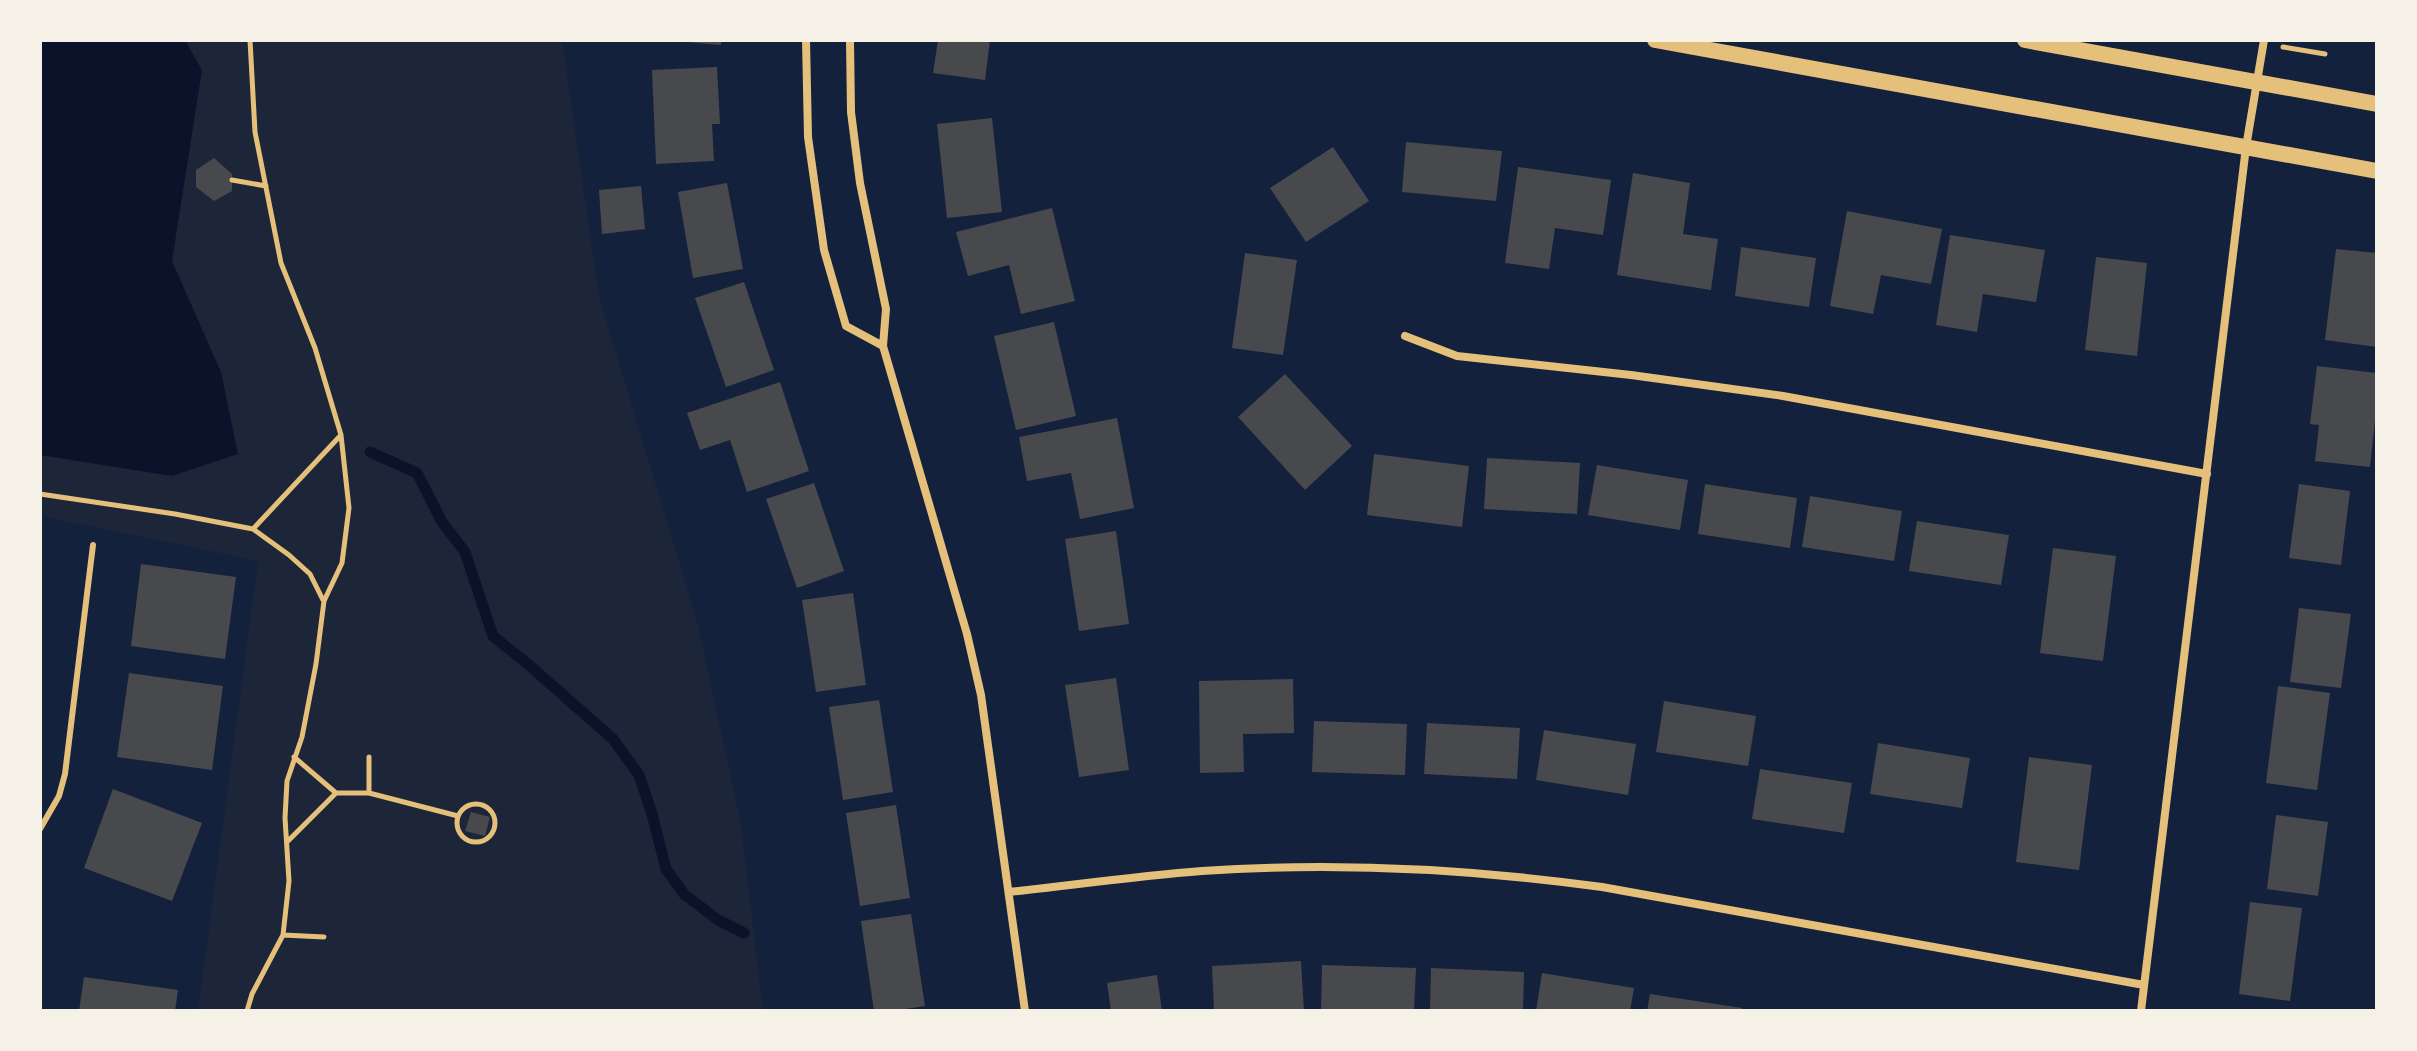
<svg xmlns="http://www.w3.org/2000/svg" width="2417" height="1051" viewBox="0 0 2417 1051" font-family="'Exo 2',sans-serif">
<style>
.green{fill:#1d2539}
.water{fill:#0b132b}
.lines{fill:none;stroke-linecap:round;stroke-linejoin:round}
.stream{stroke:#0b132b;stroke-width:11}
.building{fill:#48494c}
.path{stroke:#e5c07b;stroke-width:5}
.service{stroke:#e5c07b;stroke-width:6}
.minor{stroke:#e5c07b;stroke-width:8}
.secondary{stroke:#e5c07b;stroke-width:16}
</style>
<rect width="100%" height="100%" fill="#14213d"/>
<path class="green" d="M40 40H562L599 297 697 621 741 824 763 1011H198L258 561 40 516Z"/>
<path class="water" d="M40 40H185L202 70 172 261 221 372 238 454 172 476 40 455Z"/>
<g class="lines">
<path class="stream" d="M370 452 417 473 442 522 465 552 493 636 529 665 613 739 639 775 652 814 666 869 684 894 718 920 744 933"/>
</g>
<path class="building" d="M687 40H721V45L687 42Z
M938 40H990L985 80 933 73Z
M717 67 720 124H712L714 161 656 164 652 70Z
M992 118 1002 212 947 218 937 124Z
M1406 142 1502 151 1496 201 1402 192Z
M1333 147 1369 201 1306 242 1270 188Z
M214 158 232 174V191L214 201 196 187V170Z
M1518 167 1611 180 1603 235 1555 228 1549 269 1505 263Z
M1633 173 1690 183 1683 234 1718 239 1711 290 1617 275Z
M727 183 743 269 693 278 678 192Z
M641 186 645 229 602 234 599 190Z
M1052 208 1075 301 1021 314 1009 265 968 276 956 232Z
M1847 211 1942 229 1931 284 1881 275 1873 314 1830 306Z
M1950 235 2045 250 2036 302 1983 294 1977 332 1936 325Z
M1741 247 1816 258 1809 307 1735 296Z
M2336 249 2377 253V347L2325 340Z
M1245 253 1297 260 1283 355 1232 348Z
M2096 257 2147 263 2137 356 2085 350Z
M744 282 774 370 726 387 695 298Z
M1054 322 1076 416 1016 430 994 336Z
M2317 366 2377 373V402L2370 467 2315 461 2319 425 2310 424Z
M1285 374 1352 446 1305 490 1238 417Z
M780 382 809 471 747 492 730 440 700 450 687 413Z
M1117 418 1134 508 1080 519 1071 473 1027 481 1019 437Z
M1374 454 1469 466 1462 527 1367 515Z
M1487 458 1580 463 1577 514 1484 509Z
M1597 465 1688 480 1680 530 1588 515Z
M814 483 844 571 797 588 766 499Z
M1705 484 1797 498 1790 548 1698 534Z
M2299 484 2350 491 2341 565 2289 558Z
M1810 496 1902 511 1894 561 1802 547Z
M1917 521 2009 535 2001 585 1909 571Z
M1116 531 1129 624 1079 631 1065 539Z
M2053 548 2116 556 2103 661 2040 653Z
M141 564 236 577 225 659 131 646Z
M853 593 866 685 816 692 802 600Z
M2299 608 2351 614 2341 688 2290 682Z
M129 673 223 686 212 770 117 757Z
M1116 678 1129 770 1079 777 1065 685Z
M1293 679 1294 733 1243 734 1244 772 1200 773 1199 681Z
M2278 686 2330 693 2317 790 2266 783Z
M879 700 893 792 843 800 829 707Z
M1664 701 1756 716 1748 766 1656 752Z
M1314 721 1407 724 1405 775 1312 772Z
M1427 723 1520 728 1517 779 1424 774Z
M1544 730 1636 744 1628 795 1536 780Z
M1878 743 1970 758 1962 808 1870 794Z
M2029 757 2092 765 2079 870 2016 862Z
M1760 769 1852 783 1844 833 1752 819Z
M113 789 202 823 172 901 84 868Z
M896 805 910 898 860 906 846 813Z
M471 812 490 817 485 836 465 831Z
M2276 815 2328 822 2318 896 2267 889Z
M2250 902 2302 908 2290 1001 2239 994Z
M911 914 925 1006 893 1011H874L861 921Z
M1301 961 1304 1011H1214L1212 966Z
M1322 965 1416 968 1414 1011H1321Z
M1431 968 1524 972 1523 1011H1430Z
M1542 973 1634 988 1630 1011H1536Z
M1157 975 1162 1011H1111L1107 983Z
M84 977 178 990 175 1011H79Z
M1650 994 1742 1008V1011H1647Z"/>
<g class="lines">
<path class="path" d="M2283 47 2325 54
M232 180 266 186
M40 494 175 514 253 529 289 555 310 574 323 600
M253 529 340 436
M294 757 336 793
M369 793V757
M457 823a19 19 0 1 1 38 0a19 19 0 1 1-38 0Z
M288 841 336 793H369L458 816
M283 935 324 937
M247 1011 252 994 283 935 289 881 285 818 287 781 302 737 316 664 324 601 342 563 349 508 341 435 315 348 281 263 255 132 250 40"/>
<path class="service" d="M40 829 59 796 65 774 93 545"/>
<path class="minor" d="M806 40 808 137 824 250 846 326 883 346
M850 40 851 112 860 183 886 309 883 346 967 634 981 695 1025 1011
M1405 336 1457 356 1631 375 1783 396 2207 474
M1009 892C1073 885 1138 876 1202 871 1335 862 1471 869 1602 887L2144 985
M2141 1011 2246 147 2264 40"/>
<path class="secondary" d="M1655 40 2377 171
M2025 40 2377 104"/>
</g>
<rect width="2417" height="1051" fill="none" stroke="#f6f1e7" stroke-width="84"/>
</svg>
